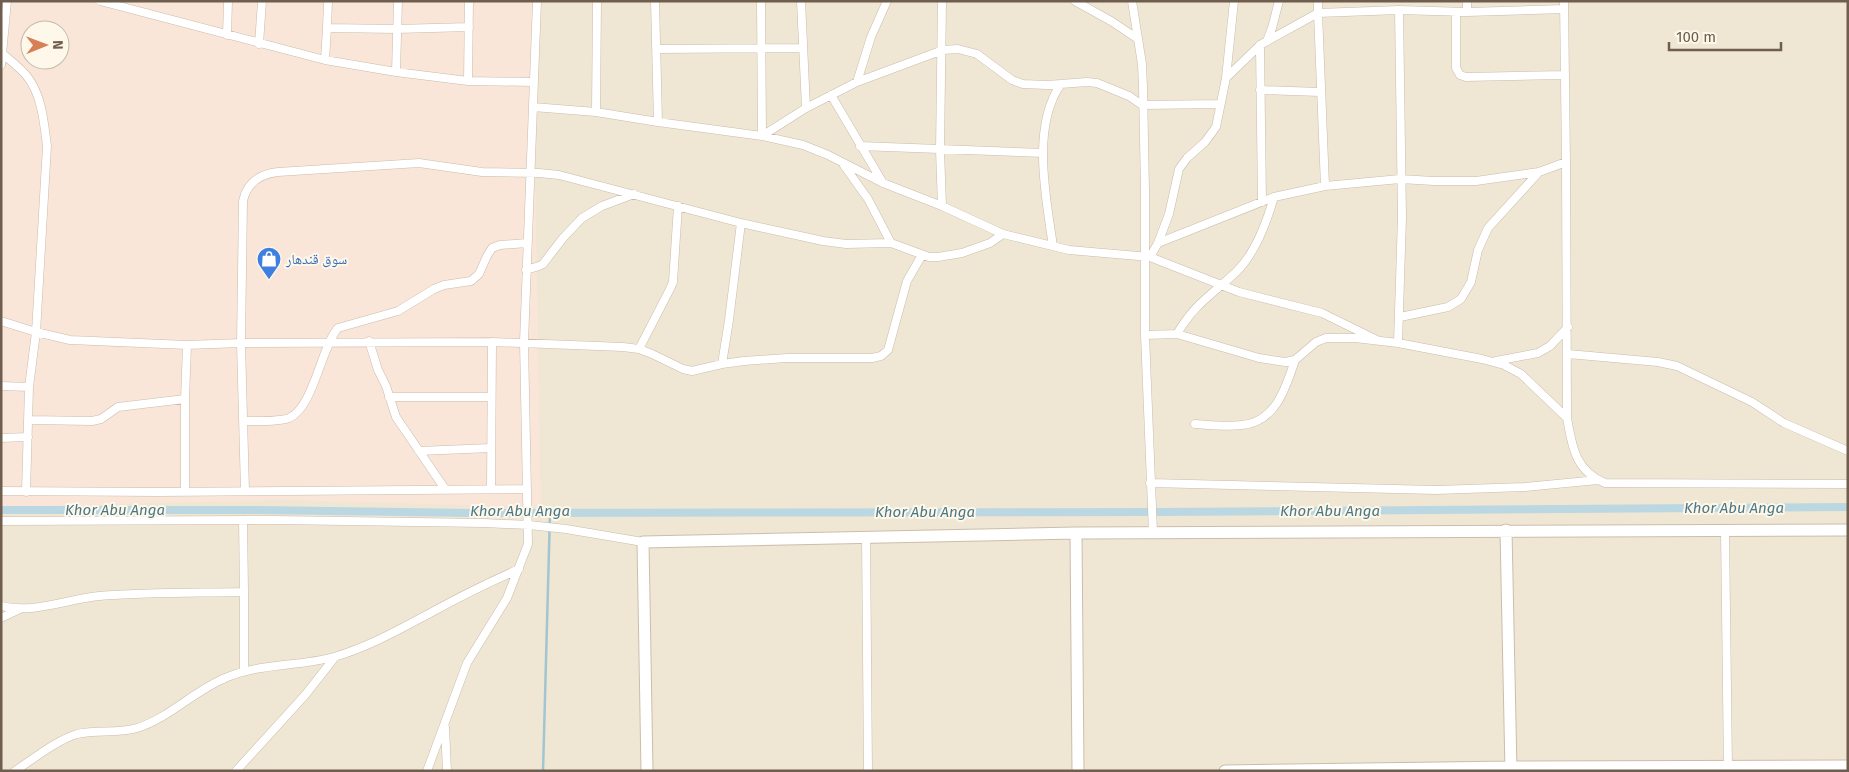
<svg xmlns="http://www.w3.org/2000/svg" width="1849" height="772" viewBox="0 0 1849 772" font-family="'Fira Sans','Noto Naskh Arabic',sans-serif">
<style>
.residential{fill:#f0e6d4;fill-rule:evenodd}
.commercial{fill:#f9e6d9;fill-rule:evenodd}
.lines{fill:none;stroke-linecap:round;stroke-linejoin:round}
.stream{stroke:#a2c5d2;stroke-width:2.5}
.canal{stroke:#bbd7e1;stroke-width:8}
.street-casing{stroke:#c9bcac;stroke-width:9}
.secondary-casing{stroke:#ccbdab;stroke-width:13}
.street{stroke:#fff;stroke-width:8}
.secondary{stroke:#fff;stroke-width:11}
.labels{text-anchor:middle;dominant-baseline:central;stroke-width:4;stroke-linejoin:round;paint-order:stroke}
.shop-label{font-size:14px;fill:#366cbe;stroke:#fdf8ea;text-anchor:start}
.water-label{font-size:15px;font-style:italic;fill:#4c7787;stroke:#fdf8ea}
</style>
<rect width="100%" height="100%" fill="#faf4e4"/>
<path class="residential" d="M1 1H1848V771H1ZM30 30H60V60H30Z"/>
<path class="commercial" d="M1 1H532L541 507 288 500 1 507ZM30 30H60V60H30Z"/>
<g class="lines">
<path class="stream" d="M543 771 550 513"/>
<path class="canal" d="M1 510H260L472 513 1159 512 1848 507"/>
<defs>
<path id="street" d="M100 1 325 60 396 72 468 81
M328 1 327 28 397 29 469 27
M469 1 468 81 534 82
M655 1 658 122
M761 1 762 136 803 145 828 155 883 183 942 206 1003 234 1069 250 1150 257 1239 292 1322 313 1377 340
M801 1 806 108
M1075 1 1111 21 1138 39
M1132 1 1142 64 1143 87 1145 191V335L1153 532
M1318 1V13L1399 10 1467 12 1564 9
M1564 1 1566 162
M1456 12V68L1460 75 1466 77 1565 75
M1467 12V1
M227 35 228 1
M1267 41 1272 28 1279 1
M259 44 262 1
M1260 45 1262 202
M657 49 802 48
M3 54C11 61 20 68 26 75 42 94 44 123 47 146L36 332 29 387 26 492
M325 60 327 28
M1 65 7 1
M396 72 398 1
M1226 78 1234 1
M857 82 871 37 887 1
M1260 90 1320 92
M831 95 883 183
M533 107 596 112 658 122 762 136 806 108 857 82 943 50 958 49 977 54 1012 80 1023 84 1047 85 1087 82 1097 83 1129 96 1142 105 1220 104
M596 112 597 1
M860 146 1043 153
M843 164 868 199 891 243
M942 206 940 150 942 1
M1158 243 1274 197 1325 186 1400 179 1434 181H1476L1539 172 1566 162 1567 418C1572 446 1575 471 1605 483L1848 484
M1053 246C1046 198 1031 126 1061 84
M1150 257 1158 243 1169 214 1179 169 1187 158 1205 142 1216 127 1226 78 1260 45 1318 13 1325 186
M526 270 539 266 543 264 563 238 582 218 602 206 634 194
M1400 317 1448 307 1461 299 1471 282 1478 250 1488 228 1539 172
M1 321 36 332 70 340 187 345 241 343 243 201C247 182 260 174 278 172L419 163 482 172 539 173 559 175 741 223 823 241 846 244 891 243 929 257H938L962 253 990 243 1003 234
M1177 334C1194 304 1212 295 1236 272 1254 255 1267 221 1274 197
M1145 335 1177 334 1259 358 1285 362 1295 360 1316 342 1326 338H1355L1398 343 1482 359 1504 365 1521 374 1567 418
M369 341 378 370 386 386 396 417 445 489
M1398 343 1402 217 1399 10
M639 349 670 289 673 282 678 206
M1568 354 1658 362 1677 366 1752 402 1784 423 1848 451
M1496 361 1538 353 1550 346 1568 327
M722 364 729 320 741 223
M1 386 29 387
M389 397H491
M28 420 92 421 101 419 118 407 185 399
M243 421C256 421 279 422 289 418 314 407 321 347 338 328L398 311 434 289 444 285 471 281 479 274 487 256 492 248 500 245 527 243
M1195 424C1211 425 1227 427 1242 425 1276 422 1286 387 1295 360
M1 438 28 437
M419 451 491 448
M1150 483 1436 490 1525 487 1598 480
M491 489 492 342
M1 491 158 492 527 489
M185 491V399L187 345
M245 491 241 343 492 342 623 347 639 349 652 354 683 369 692 371 722 364 744 361 787 358H872L881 356 888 350 907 281 922 255
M243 520 244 592
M1 521 275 520 484 523 529 525 566 529 643 542
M1725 530 1728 769
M866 537 868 771
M1 606C34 614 67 599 99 596 147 592 196 593 244 592V671
M1 618 20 609
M445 727 447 771
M15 771C33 759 57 740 77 734 97 729 118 734 137 728 167 719 193 692 223 679 258 663 297 667 334 657 369 647 402 628 434 611 461 596 490 582 519 569
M236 771 306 694 335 657
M427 771 467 663 507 598 528 544 524 342 537 1"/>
<path id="secondary" d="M1506 530 1511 771
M1076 533 1078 771
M647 771 643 542 1076 533 1848 530
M1225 771 1511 767 1848 766"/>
</defs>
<use href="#street" class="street-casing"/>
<use href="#secondary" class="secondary-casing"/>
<use href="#street" class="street"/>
<use href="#secondary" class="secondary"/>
</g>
<defs>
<symbol id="shop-pin" viewBox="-11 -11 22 30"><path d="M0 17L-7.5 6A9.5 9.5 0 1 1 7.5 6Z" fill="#3f7fe0" stroke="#fdf8ea"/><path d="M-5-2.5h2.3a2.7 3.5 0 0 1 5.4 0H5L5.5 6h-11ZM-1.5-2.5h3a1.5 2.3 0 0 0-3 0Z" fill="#fff"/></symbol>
</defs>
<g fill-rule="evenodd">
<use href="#shop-pin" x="255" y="245" width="28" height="38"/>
</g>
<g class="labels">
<g class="shop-label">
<text x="286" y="259">سوق قندهار</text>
</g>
<g class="water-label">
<text x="1734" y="508">Khor Abu Anga</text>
<text x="115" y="510">Khor Abu Anga</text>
<text x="520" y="511">Khor Abu Anga</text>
<text x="1330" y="511">Khor Abu Anga</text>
<text x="925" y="512">Khor Abu Anga</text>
</g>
</g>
<rect width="1849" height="772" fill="none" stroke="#6f5d4d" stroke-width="5"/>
<g transform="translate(45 45) rotate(89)"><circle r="24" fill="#fdf8ea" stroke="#c4baab"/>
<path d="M0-4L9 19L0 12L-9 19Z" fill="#d88055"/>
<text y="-8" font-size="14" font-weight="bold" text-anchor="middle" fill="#6f5d4d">N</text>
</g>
<path d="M1669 42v8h112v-8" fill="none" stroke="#6f5d4d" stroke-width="2.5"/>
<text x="1676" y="42" font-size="15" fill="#6f5d4d" stroke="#fdf8ea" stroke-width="4" paint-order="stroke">100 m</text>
</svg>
